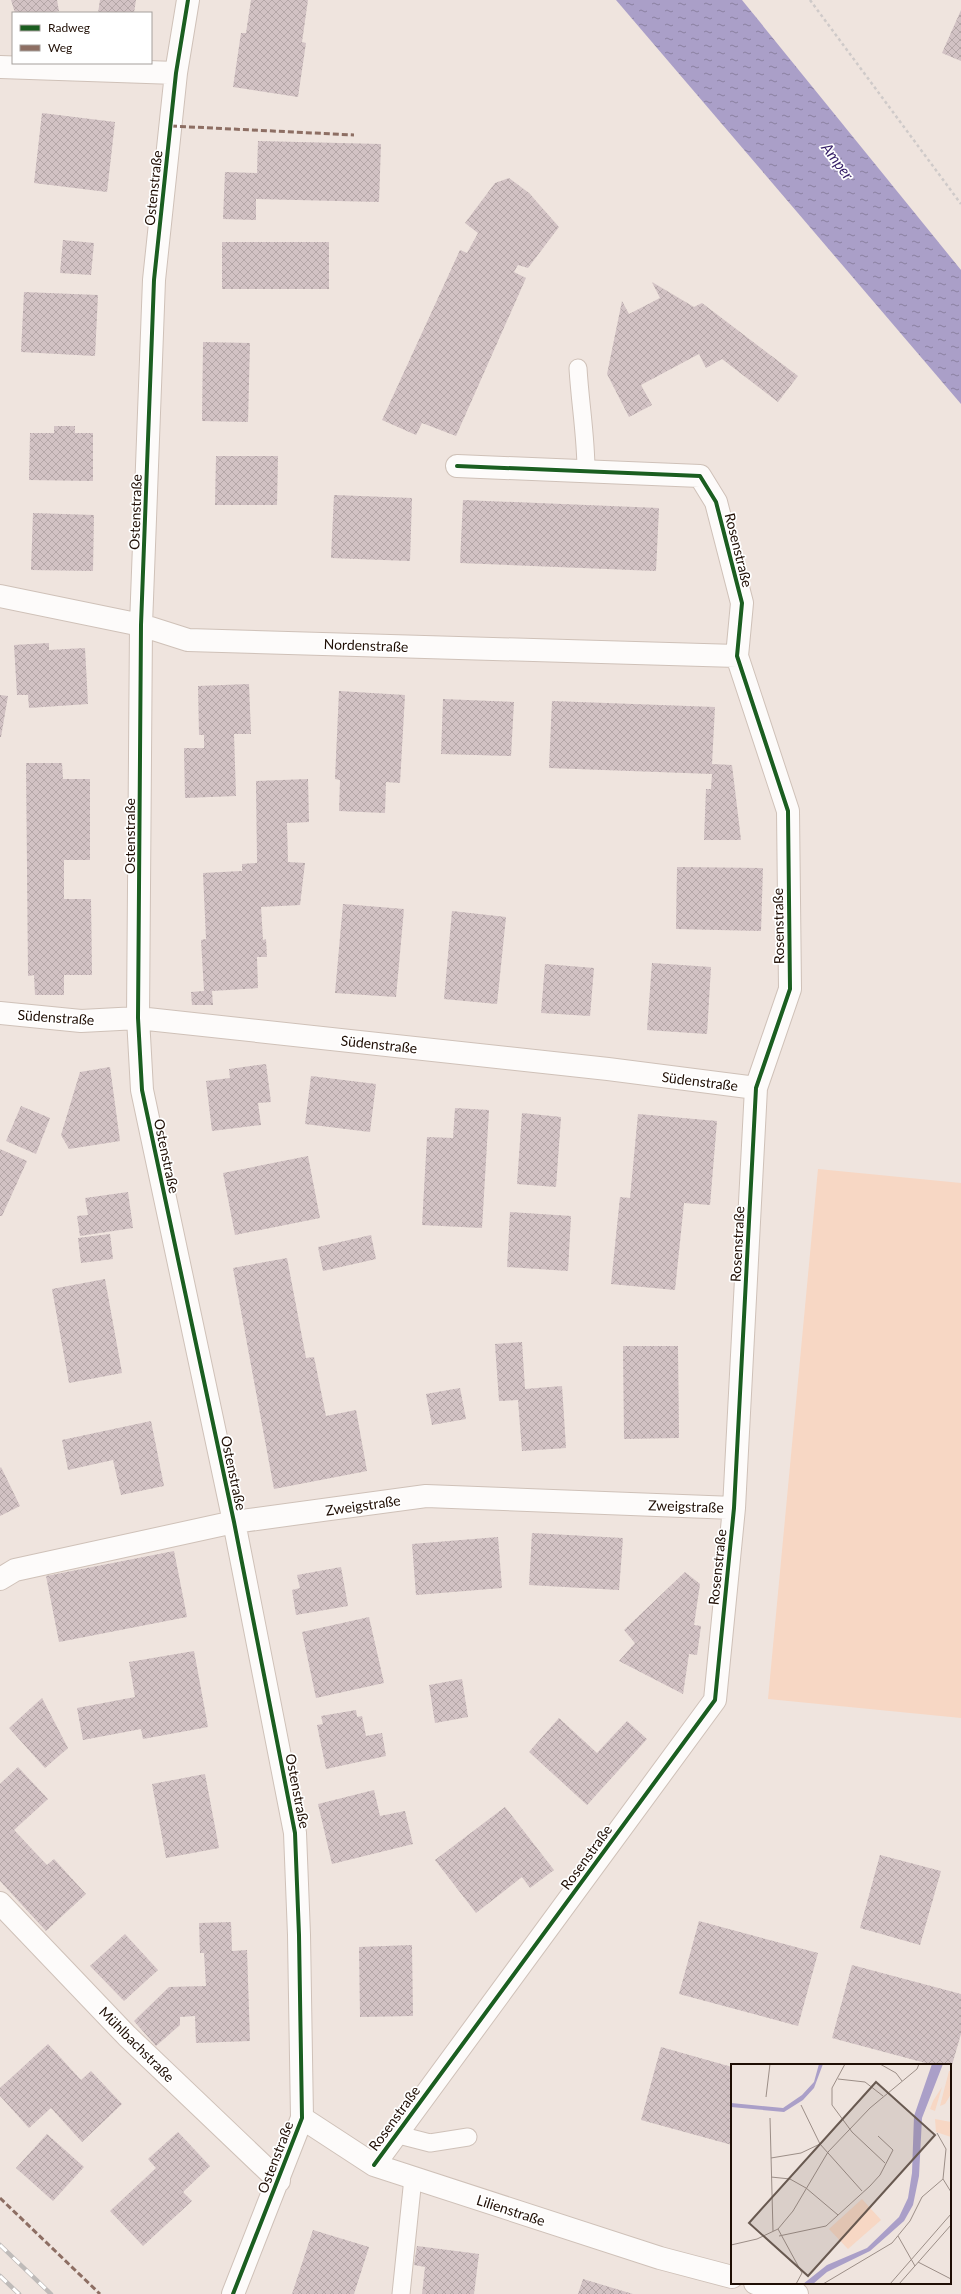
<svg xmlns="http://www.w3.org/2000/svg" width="961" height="2294" viewBox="0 0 961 2294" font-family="Lato,sans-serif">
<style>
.pitch{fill:#f7d7c4}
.water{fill:url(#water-ripples)}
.building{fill:url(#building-cross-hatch)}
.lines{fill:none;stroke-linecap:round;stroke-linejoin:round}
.service-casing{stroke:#cfc1b8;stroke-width:19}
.minor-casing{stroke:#cfc1b8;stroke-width:24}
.path{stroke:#cfcac9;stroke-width:2.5;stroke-dasharray:3 3;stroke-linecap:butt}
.service{stroke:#fdfbfa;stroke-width:17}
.minor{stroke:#fdfbfa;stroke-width:22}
.rail-casing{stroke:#bfbbb9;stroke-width:4.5}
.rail{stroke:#fff;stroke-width:3;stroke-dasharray:9;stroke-linecap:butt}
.quiet{stroke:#8d6e63;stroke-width:3;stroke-dasharray:6 3;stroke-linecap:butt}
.cycleway-casing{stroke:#fff;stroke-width:6}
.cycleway{stroke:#1b5e20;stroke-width:4}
.labels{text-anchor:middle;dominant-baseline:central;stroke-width:3.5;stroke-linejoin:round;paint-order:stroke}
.street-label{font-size:14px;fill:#1f0e04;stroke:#fff}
.water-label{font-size:15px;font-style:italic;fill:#351e67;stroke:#fff}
.inset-road{fill:none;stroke:#9c8e87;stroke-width:1}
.view{fill:#685950;fill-opacity:0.15;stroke:#685950;stroke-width:2}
.inset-edge{fill:none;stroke:#1f0e04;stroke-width:2}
</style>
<defs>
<pattern id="water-ripples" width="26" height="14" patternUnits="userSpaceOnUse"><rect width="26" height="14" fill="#aa9fc8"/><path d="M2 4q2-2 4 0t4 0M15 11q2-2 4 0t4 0" fill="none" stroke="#8a80a0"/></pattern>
<pattern id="building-cross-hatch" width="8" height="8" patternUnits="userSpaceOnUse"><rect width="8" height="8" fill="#d2c2c4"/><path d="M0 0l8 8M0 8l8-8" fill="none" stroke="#b4a6a7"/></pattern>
</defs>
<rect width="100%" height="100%" fill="#efe4de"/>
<path class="pitch" d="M818 1169 961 1183V1718L768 1699Z"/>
<path class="water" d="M616 0H742L961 270V404Z"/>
<path class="building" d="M11 0H57L59 11 50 13H15Z
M100 0H136L134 13H98Z
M251 0H308L302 42 306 43 298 97 233 87 241 33H246Z
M961 10V61L942 53Z
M42 113 115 122 107 192 34 183Z
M258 141 381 144 379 202 256 199V220L223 219 225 172 257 173Z
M509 178 529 193 559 227 528 268 518 265 514 272 526 278 456 436 422 423 416 435 382 420 460 250 467 253 478 233 465 223 495 183Z
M63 240 94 243 91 275 60 273Z
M222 242H329V289H222Z
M652 282 694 307 702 303 798 376 778 402 722 359 706 368 699 354 641 385 652 405 629 417 607 374 622 301 629 314 660 298Z
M24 292 98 295 95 356 21 352Z
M203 342 250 343 248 422 202 421Z
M54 426H75V433H93V481L29 480 30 433H54Z
M216 456H278L277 505H215Z
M334 495 412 498 410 561 331 558Z
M463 500 659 508 656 571 460 563Z
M33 513 94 515 93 571 31 570Z
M49 643V650L85 648 88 704 29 708 28 695H17L14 645Z
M249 684 251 734H234L236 796 185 798 184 748H204V735H199L198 686Z
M339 691 405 695 400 783 386 782 385 813 339 811 340 780 335 779Z
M0 695 8 696 1 737H0Z
M443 699 514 702 511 756 441 754Z
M552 701 715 707 712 764 732 765 741 840H704L706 789H711L712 774 549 768Z
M26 763H62L63 779H90V860H64V899H91L92 975H64V995H35L34 975 28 976Z
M308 779 309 822 287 823 288 862 305 863 300 905 261 907 263 940 266 939 267 957H257L258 988 212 991 213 1005H192L191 992 204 991 201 940 206 939 203 873 242 871V864L257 863 256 781Z
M677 867 763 868 761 931 676 929Z
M343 904 404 909 396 997 335 993Z
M452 911 506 917 497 1004 444 999Z
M652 963 711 967 707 1034 647 1030Z
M545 964 594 968 590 1016 541 1013Z
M266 1064 271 1102 258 1103 261 1125 212 1131 206 1081 230 1078 229 1069Z
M110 1067 120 1141 69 1149 61 1135 80 1072Z
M311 1076 376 1084 370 1132 305 1124Z
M21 1106 50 1118 36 1154 6 1141Z
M455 1108 489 1110 482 1228 422 1225 427 1137 453 1138Z
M522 1113 561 1117 556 1187 517 1184Z
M638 1114 717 1121 710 1205 684 1203 675 1290 611 1284 620 1197 630 1198Z
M0 1149 27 1161 2 1216H0Z
M308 1156 320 1218 235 1235 223 1173Z
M128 1192 133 1228 80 1236 77 1216 88 1215 85 1198Z
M510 1212 571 1216 568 1271 507 1267Z
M110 1234 113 1259 81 1263 78 1238Z
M371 1235 376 1259 323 1271 318 1247Z
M287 1258 306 1358 314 1357 326 1416 356 1410 367 1471 274 1489 233 1268Z
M105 1279 122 1373 69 1383 52 1289Z
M522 1342 525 1389 562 1386 566 1448 522 1451 518 1400 499 1401 495 1344Z
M623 1346H678L679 1438 624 1439Z
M460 1388 466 1419 432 1425 426 1394Z
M151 1421 164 1486 121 1495 113 1460 68 1470 62 1440Z
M1 1467 20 1506 0 1516V1468Z
M532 1533 623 1538 619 1590 529 1585Z
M498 1537 502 1588 416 1595 412 1544Z
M174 1551 187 1617 59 1642 46 1576Z
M341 1567 348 1606 296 1615 292 1590 300 1588 297 1575Z
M685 1572 700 1584 694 1625 701 1626 697 1655 689 1654 683 1694 619 1661 635 1643 624 1630Z
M369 1617 384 1683 316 1698 302 1632Z
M194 1651 208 1727 143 1739 141 1729 83 1740 77 1708 135 1697 129 1662Z
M462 1679 468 1717 435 1723 429 1685Z
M42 1698 68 1748 45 1768 9 1728Z
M356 1710 357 1717 362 1716 366 1736 382 1733 386 1756 326 1769 317 1725 323 1724 321 1716Z
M559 1718 597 1753 627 1721 647 1739 587 1805 529 1752Z
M18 1767 48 1799 14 1830 47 1865 54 1859 86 1894 46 1931 0 1881V1784Z
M205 1774 219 1848 166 1858 152 1784Z
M374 1790 380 1816 405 1811 413 1844 332 1864 318 1804Z
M505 1807 554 1870 530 1888 522 1877 476 1913 435 1860Z
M880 1855 941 1871 920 1945 860 1928Z
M699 1921 818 1953 798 2026 679 1994Z
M231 1922 232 1951 247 1950 250 2041 196 2043 195 2016 180 2017V2025L156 2046 134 2021 169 1987 206 1986 204 1953H200L199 1923Z
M125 1934 158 1970 124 2001 90 1966Z
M412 1945 413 2016 360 2017 359 1947Z
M852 1965 961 1994V2034L950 2072V2065H933L832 2038Z
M48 2044 81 2080 91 2071 122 2104 82 2142 51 2108 29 2128 0 2096V2088Z
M661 2047 732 2067V2145L641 2120Z
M178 2132 210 2166 183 2192 192 2201 143 2246 110 2211 156 2168 148 2159Z
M47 2134 84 2167 53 2201 16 2168Z
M313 2230 369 2247 354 2294H292Z
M417 2246 479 2254 474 2294H422L425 2267 414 2265Z
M583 2279 633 2294H578Z"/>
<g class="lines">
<defs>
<path id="service" d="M578 368C580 403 586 436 586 471
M395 2134 430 2143 468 2137
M401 2294 413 2178"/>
<path id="minor" d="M188 0 176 73 154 280 141 625 138 1018 142 1090 234 1522 295 1833 299 1935 302 2118 233 2294
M0 67 176 73
M0 596 141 625 188 640 737 656
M0 1013 81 1021 138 1018 608 1069 756 1088
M0 1579 15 1570 234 1522 426 1496 734 1508
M0 1903 127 2036 279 2181
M302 2118 374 2165 660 2258 732 2277
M374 2165 715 1700 734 1508 756 1088 790 989 788 811 737 656 742 603 716 502 700 476 457 466
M755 2283 797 2294"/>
</defs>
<use href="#service" class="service-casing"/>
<use href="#minor" class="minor-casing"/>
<path class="path" d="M810 0 961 204"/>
<use href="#service" class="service"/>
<use href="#minor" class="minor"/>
<defs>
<path id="rail" d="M0 2245 51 2294
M0 2276 19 2294"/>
</defs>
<use href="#rail" class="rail-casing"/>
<use href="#rail" class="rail"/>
<path class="quiet" d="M171 126 354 135
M0 2198 100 2294"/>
<defs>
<path id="cycleway" d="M188 0 176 73 154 280 141 625 138 1018 142 1090 234 1522 295 1833 299 1935 302 2118 233 2294
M374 2165 715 1700 734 1508 756 1088 790 989 788 811 737 656 742 603 716 502 700 476 457 466"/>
</defs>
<use href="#cycleway" class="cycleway-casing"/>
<use href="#cycleway" class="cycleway"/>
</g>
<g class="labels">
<g class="street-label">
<text transform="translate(153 188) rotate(-84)">Ostenstraße</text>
<text transform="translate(135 512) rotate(-88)">Ostenstraße</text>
<text transform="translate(739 550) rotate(76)">Rosenstraße</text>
<text transform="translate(366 645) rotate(2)">Nordenstraße</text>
<text transform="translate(129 836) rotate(-90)">Ostenstraße</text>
<text transform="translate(778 926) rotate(-91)">Rosenstraße</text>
<text transform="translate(56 1017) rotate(4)">Südenstraße</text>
<text transform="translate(379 1044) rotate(6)">Südenstraße</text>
<text transform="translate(700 1081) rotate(7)">Südenstraße</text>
<text transform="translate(167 1156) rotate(78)">Ostenstraße</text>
<text transform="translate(737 1244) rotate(-87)">Rosenstraße</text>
<text transform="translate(234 1473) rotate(78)">Ostenstraße</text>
<text transform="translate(363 1505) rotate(-8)">Zweigstraße</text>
<text transform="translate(686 1506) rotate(2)">Zweigstraße</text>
<text transform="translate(717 1567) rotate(-84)">Rosenstraße</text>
<text transform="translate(298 1791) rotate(79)">Ostenstraße</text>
<text transform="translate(586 1857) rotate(-54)">Rosenstraße</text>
<text transform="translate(137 2044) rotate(45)">Mühlbachstraße</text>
<text transform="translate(394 2118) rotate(-54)">Rosenstraße</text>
<text transform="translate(275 2157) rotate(-69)">Ostenstraße</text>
<text transform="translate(511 2210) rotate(18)">Lilienstraße</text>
</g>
<g class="water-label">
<text transform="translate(838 161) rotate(53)">Amper</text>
</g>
</g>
<g transform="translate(731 2064)">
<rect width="220" height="220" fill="#efe4de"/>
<path d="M218 7H220V30L214 40 209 42ZM211 23 204 47 199 45 202 37ZM204 55 220 58V73L205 68Z" fill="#f7d7c4"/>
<path d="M131 135 150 156 117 185 98 165Z" fill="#f7d7c4"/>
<path d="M88 0H92L83 24 72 36 53 48 0 43V39L52 44 71 31 83 18ZM201 0H212L191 54 188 112 182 141 173 157 139 187 96 208 82 220H72L96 201 136 184 168 153 177 134 181 109 183 52Z" fill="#aa9fc8"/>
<path class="inset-road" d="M114 0 101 24V41L121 68 154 99M149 0 165 9 171 17M107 15 134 18 152 32M35 33 39 0M70 41 89 80 131 127M39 54 42 167M40 94 70 89 89 80M40 113 59 115 75 124 107 151M212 115 220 128M47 165 71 209 65 220M48 172 95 162 139 122 149 111 162 86 147 72M167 172 184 202M0 181 26 175 47 165 62 147 97 88 139 44 186 5 188 0M187 198 220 215M92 220 161 179 179 157 191 133 212 115 215 85 206 69M159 220 220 150M168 220 220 161"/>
<path class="view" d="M145 18 204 71 77 212 18 159Z"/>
<rect width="220" height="220" class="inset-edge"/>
</g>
<rect x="12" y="12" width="140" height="52" fill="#ffffff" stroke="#a59f9b"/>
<rect x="20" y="25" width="20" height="6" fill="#1b5e20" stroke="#a59f9b"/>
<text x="48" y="32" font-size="12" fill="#1f0e04">Radweg</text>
<rect x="20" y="45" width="20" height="6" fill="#8d6e63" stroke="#a59f9b"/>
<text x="48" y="52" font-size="12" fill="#1f0e04">Weg</text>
</svg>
